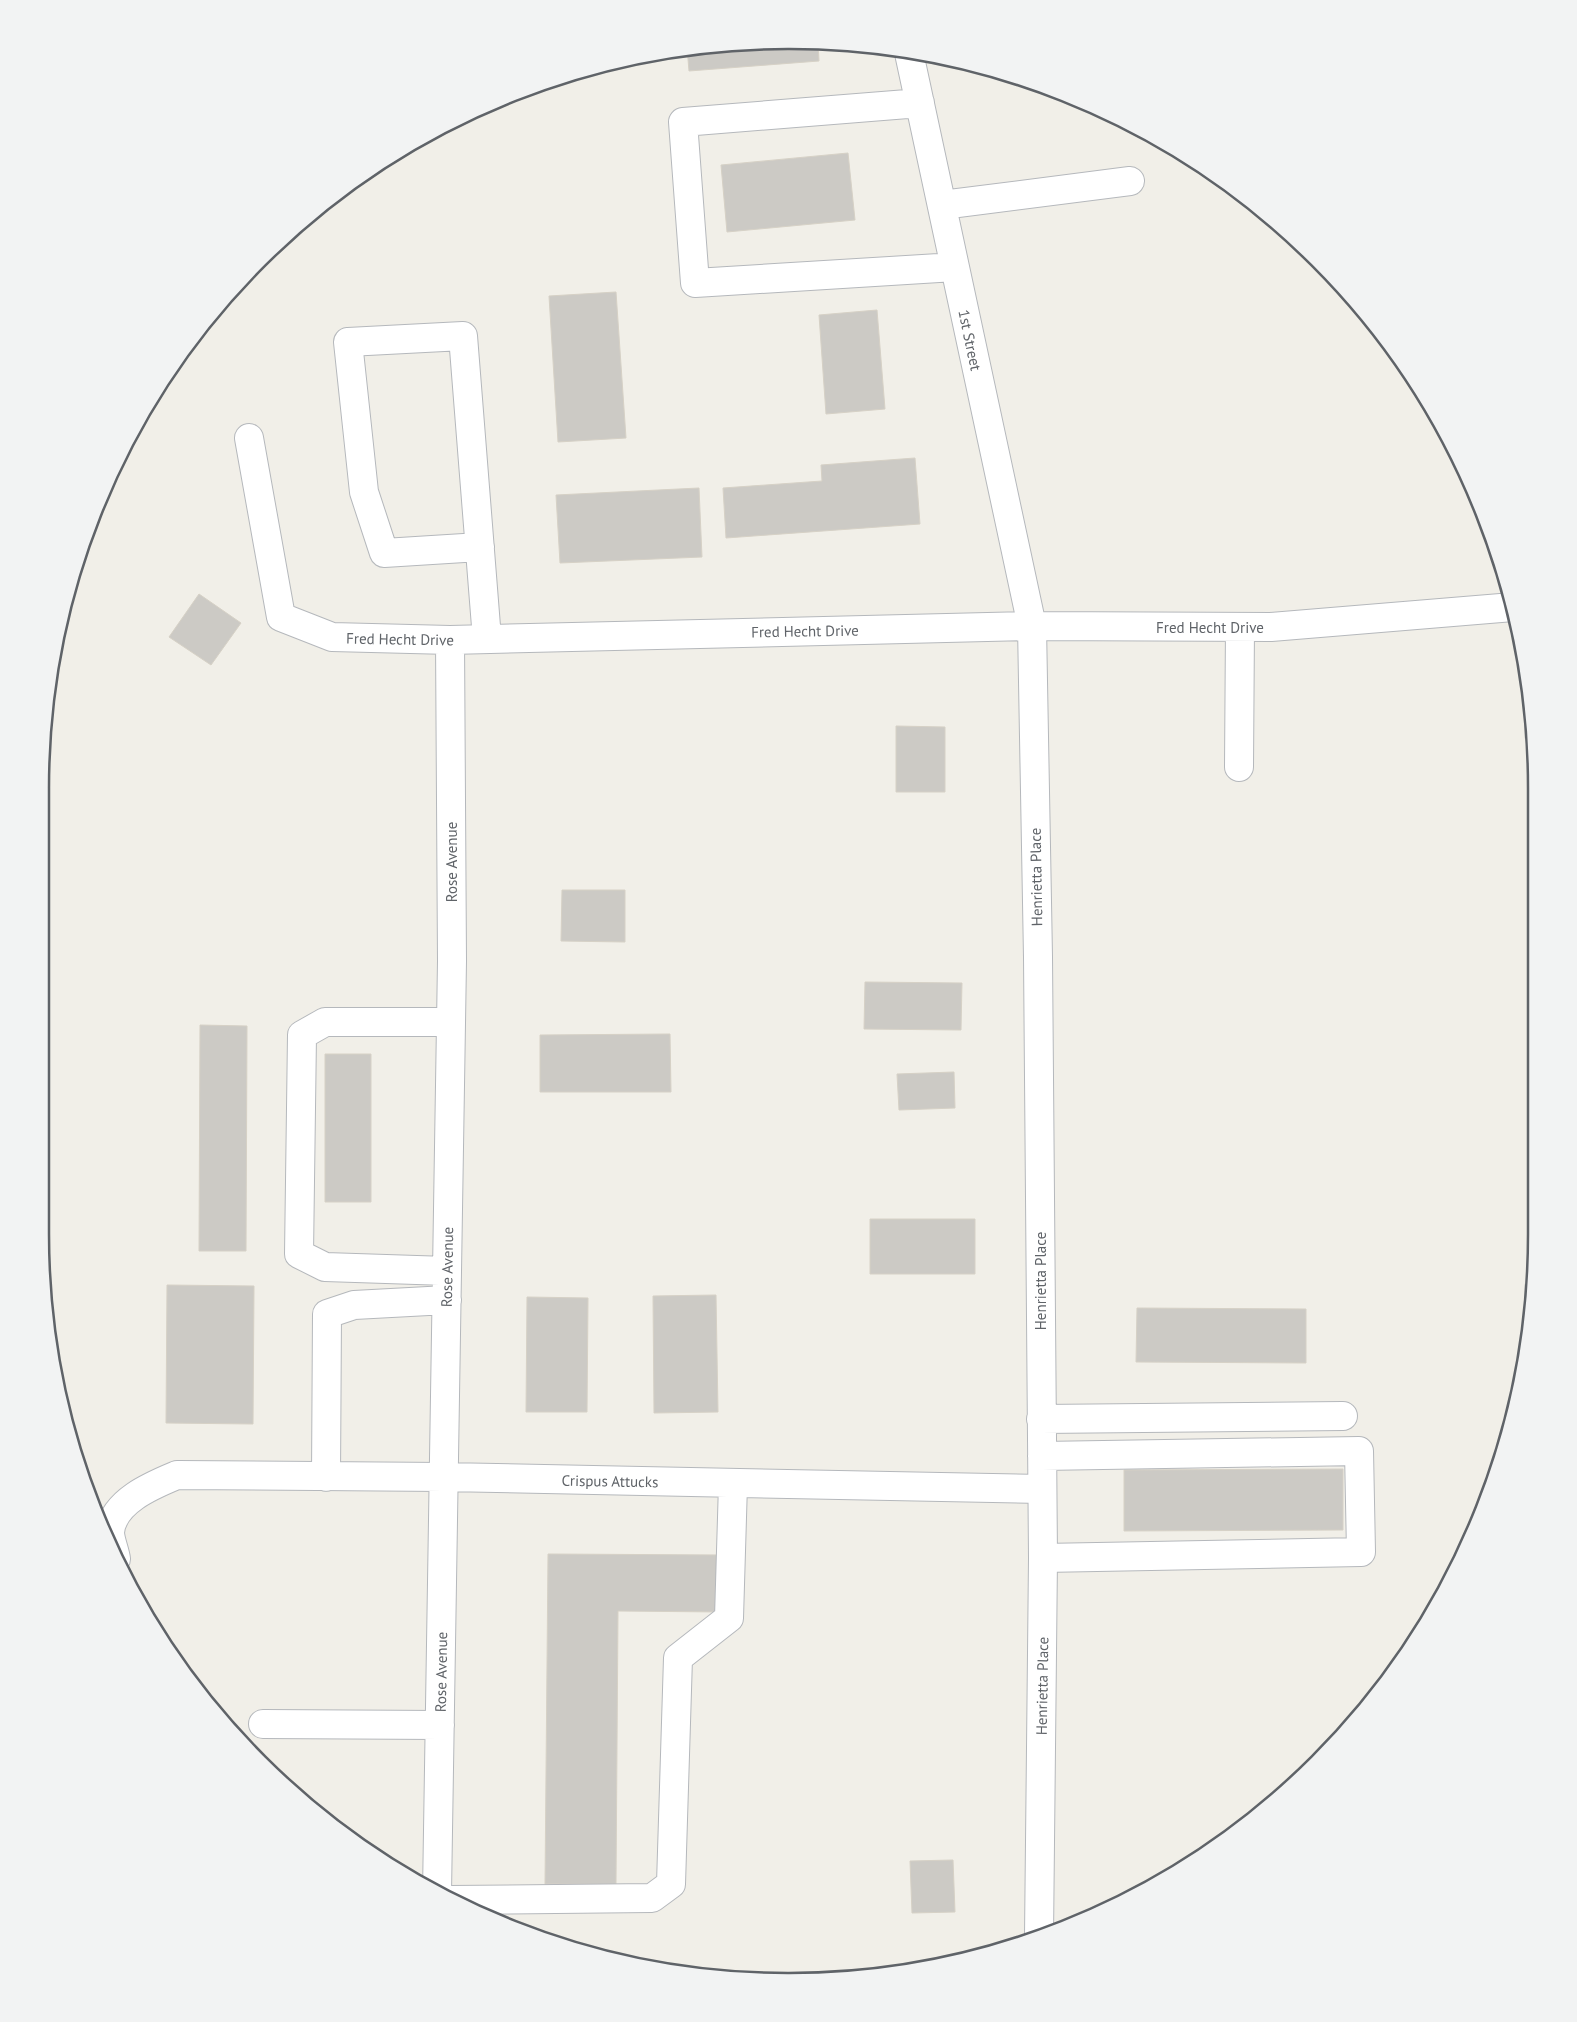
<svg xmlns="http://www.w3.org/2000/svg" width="1577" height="2022" viewBox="0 0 1577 2022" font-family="'PT Sans',sans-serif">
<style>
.building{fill:#cccac5;stroke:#d6d1c6}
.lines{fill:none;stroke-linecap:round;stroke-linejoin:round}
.minor-casing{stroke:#b5b8bc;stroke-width:30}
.minor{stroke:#fff;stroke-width:28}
.labels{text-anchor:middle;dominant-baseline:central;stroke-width:4;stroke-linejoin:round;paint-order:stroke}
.street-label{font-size:15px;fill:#5f6368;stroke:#fff}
.rim{fill:none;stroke:#5f6368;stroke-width:2.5}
</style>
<rect width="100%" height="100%" fill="#f1efe8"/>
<path class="building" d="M818 42 819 61 689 71 687 47 691 46Z
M848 153 855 220 727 232 721 165Z
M616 292 626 438 558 442 549 296Z
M877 310 885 409 826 414 819 315Z
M915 458 920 524 726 538 723 488 822 481 821 465Z
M699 488 702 557 560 563 556 495Z
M199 594 241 623 211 665 169 637Z
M896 726 945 727V792H896Z
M562 890H625V942L561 941Z
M865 982 962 983 961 1030 864 1029Z
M200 1025 247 1026 246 1251H199Z
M670 1034 671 1092H540V1035Z
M325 1054H371V1202H325Z
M954 1072 955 1108 899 1110 897 1074Z
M870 1219H975V1274H870Z
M167 1285 254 1286 253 1424 166 1423Z
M716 1295 718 1412 654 1413 653 1296Z
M527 1297 588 1298 587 1412H526Z
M1137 1308 1306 1309V1363L1136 1362Z
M1343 1469V1530L1124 1531V1470Z
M548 1554 722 1555 721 1612 618 1611 616 1884H545Z
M953 1860 955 1912 912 1913 910 1861Z"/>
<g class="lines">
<defs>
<path id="minor" d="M909 53 1032 626 1038 957 1043 1558 1039 1937
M920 103 683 122 695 283 955 267
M942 205 1130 181
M249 438 281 617 332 637 450 640 1032 626 1271 627 1513 607
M480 547 384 553 364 492 348 342 463 336 487 639
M1239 767 1240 627
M447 1271 325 1267 299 1254 302 1035 325 1022H451
M1041 1419 1343 1416
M1042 1456 1359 1451 1361 1552 1043 1558
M326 1477 327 1314 354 1305 447 1300
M116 1559C115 1551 110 1540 110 1532 113 1501 153 1485 177 1475L444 1477 1042 1489
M263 1724 440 1725
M437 1893 452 961 450 640
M451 1900 652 1898 671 1884 678 1658 729 1618 733 1484"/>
</defs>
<use href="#minor" class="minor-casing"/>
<use href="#minor" class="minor"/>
</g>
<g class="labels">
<g class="street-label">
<text transform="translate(970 340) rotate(78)">1st Street</text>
<text x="1210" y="627">Fred Hecht Drive</text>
<text transform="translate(805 631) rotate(-1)">Fred Hecht Drive</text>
<text transform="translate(400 639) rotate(1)">Fred Hecht Drive</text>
<text transform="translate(451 862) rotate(-90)">Rose Avenue</text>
<text transform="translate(1036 877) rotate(-91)">Henrietta Place</text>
<text transform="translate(447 1267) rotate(-89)">Rose Avenue</text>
<text transform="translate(1040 1281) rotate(-90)">Henrietta Place</text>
<text transform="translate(610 1481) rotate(1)">Crispus Attucks</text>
<text transform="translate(441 1672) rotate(-89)">Rose Avenue</text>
<text transform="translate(1042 1686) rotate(-89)">Henrietta Place</text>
</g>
</g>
<path d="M0 0H1577V2022H0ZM788 49H789A739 739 0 0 1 1528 788V1234A739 739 0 0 1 789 1973H788A739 739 0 0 1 49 1234V788A739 739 0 0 1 788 49Z" fill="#f2f3f3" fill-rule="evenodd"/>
<path class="rim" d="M788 49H789A739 739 0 0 1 1528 788V1234A739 739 0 0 1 789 1973H788A739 739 0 0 1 49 1234V788A739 739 0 0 1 788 49Z"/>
</svg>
